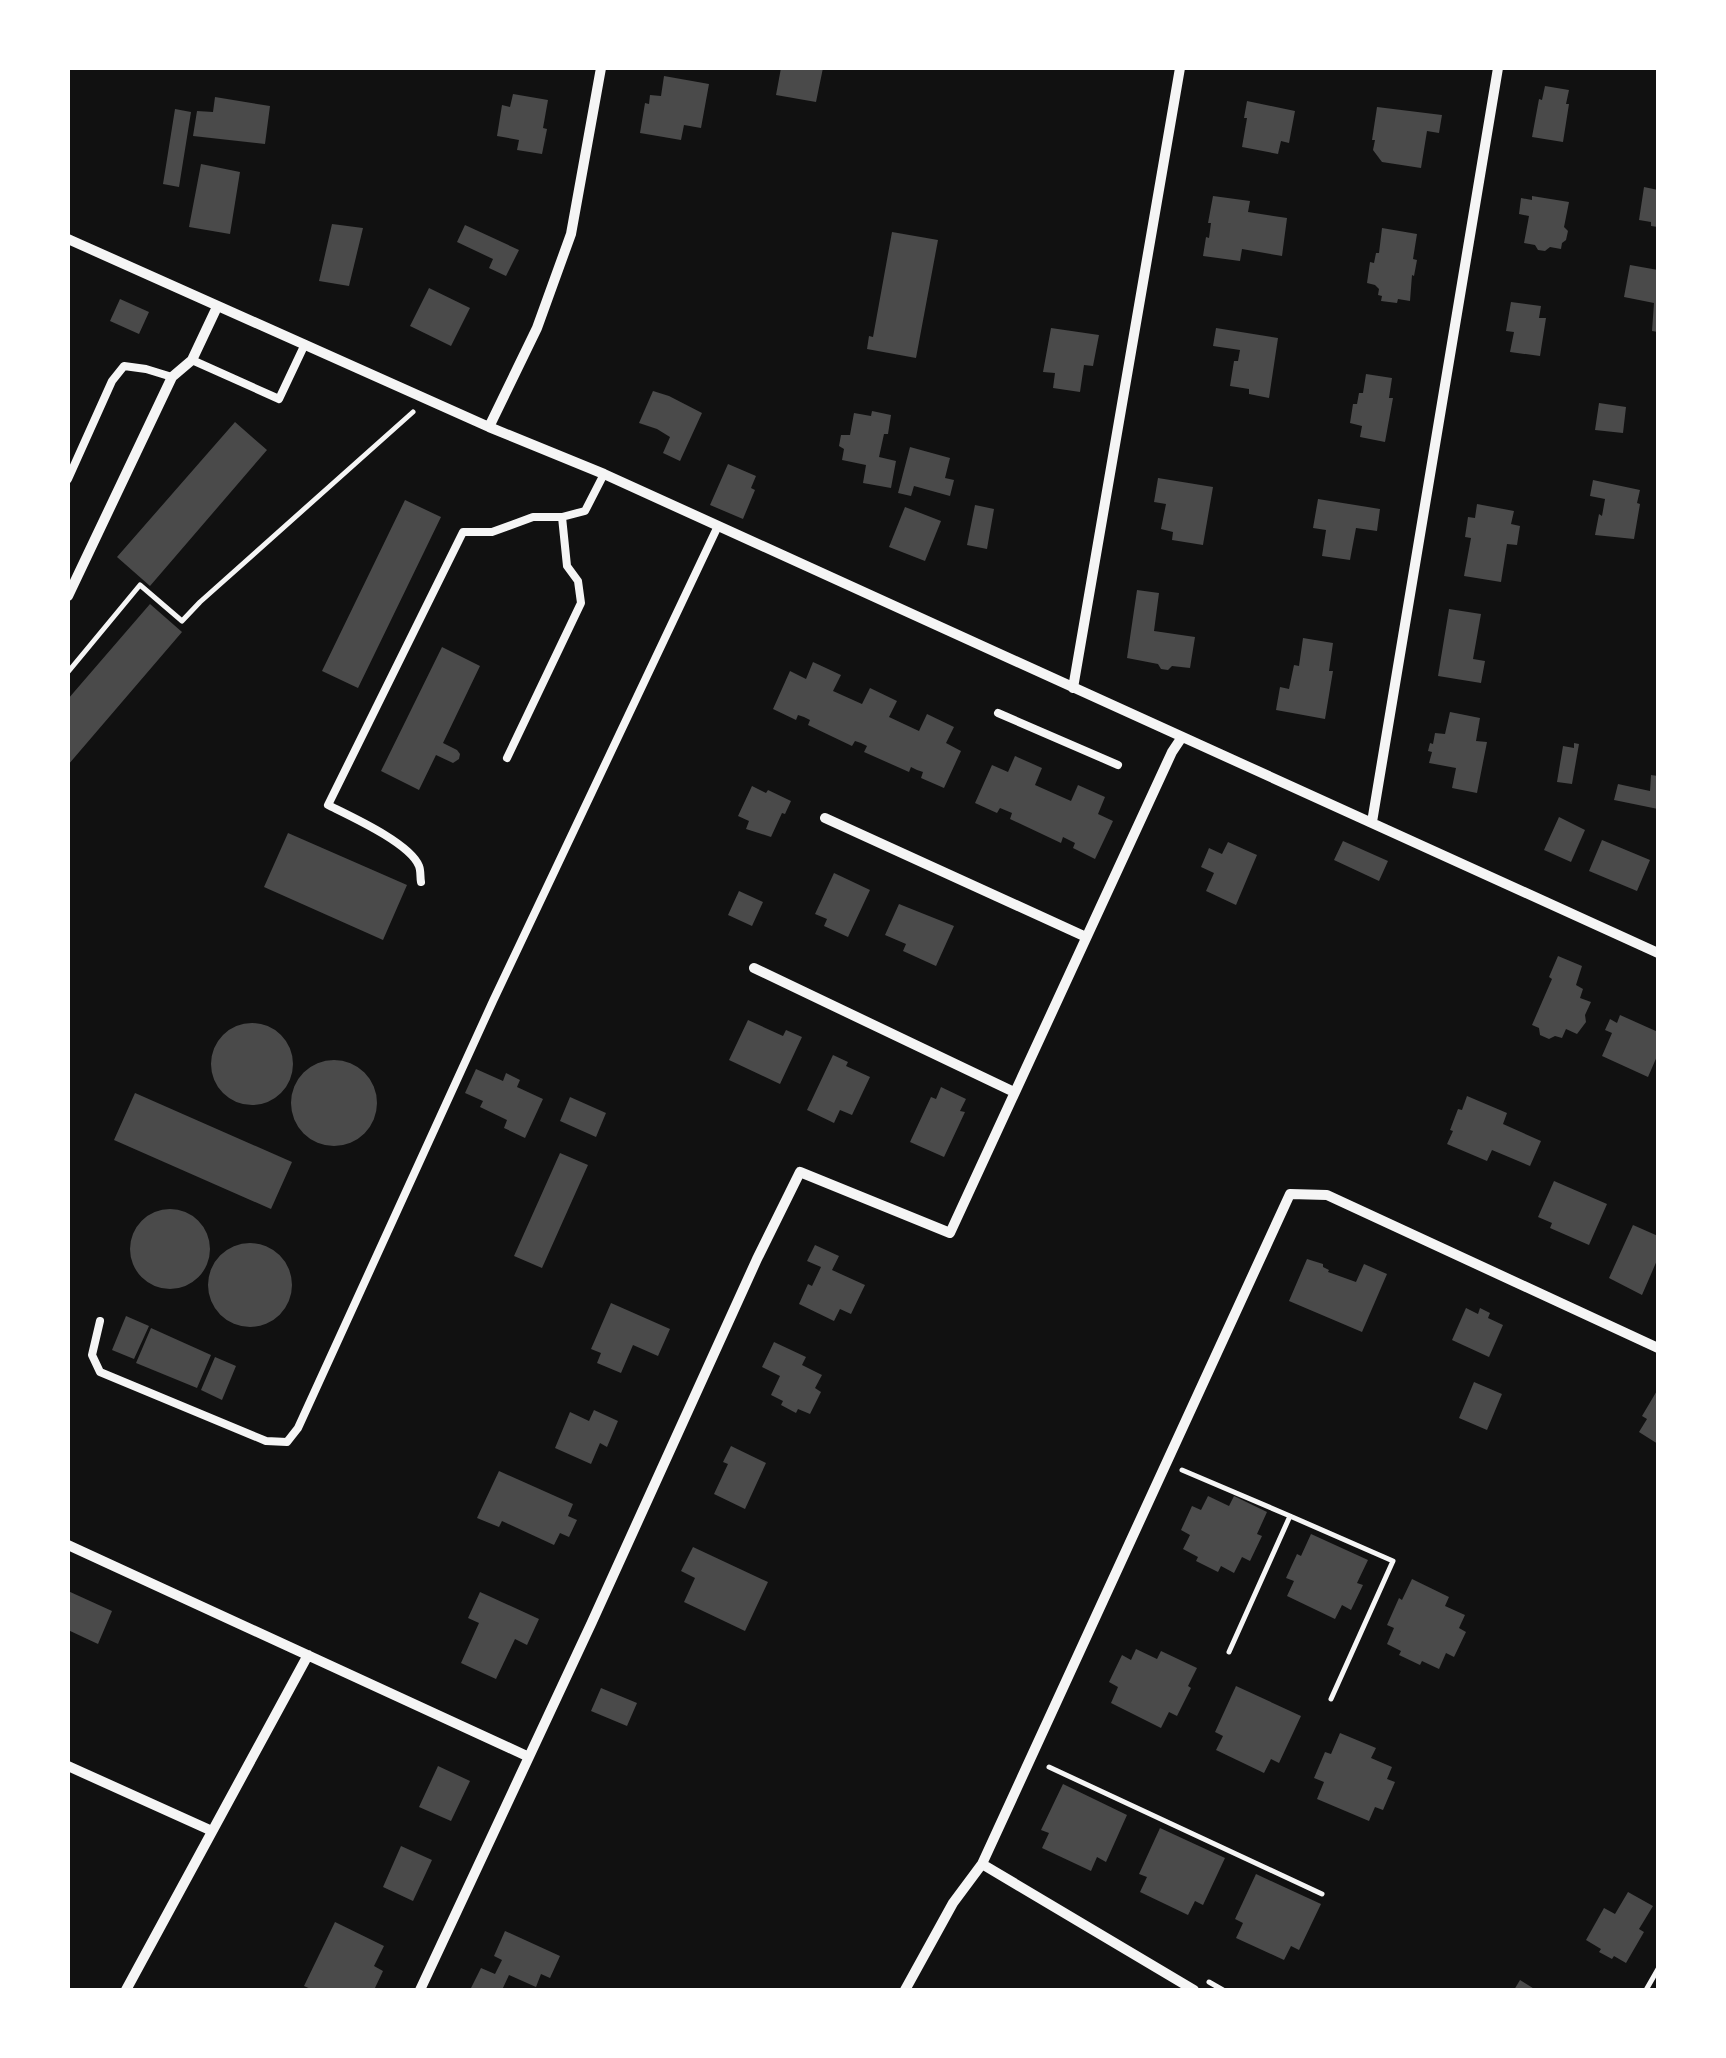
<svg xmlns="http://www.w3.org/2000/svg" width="1726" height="2058" viewBox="0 0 1726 2058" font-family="'Public Sans',sans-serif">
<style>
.building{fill:#4a4a4a}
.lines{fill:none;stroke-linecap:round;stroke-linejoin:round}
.path{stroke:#f5f5f5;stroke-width:5}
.service{stroke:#f5f5f5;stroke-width:8}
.minor{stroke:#f5f5f5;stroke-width:10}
</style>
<rect width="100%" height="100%" fill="#111"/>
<path class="building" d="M781 68H823L816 102 776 95Z
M664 76 709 84 701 128 684 125 681 140 640 133 645 103 649 104 650 95 661 96Z
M1545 86 1569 90 1566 104H1569L1563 142 1532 137 1539 99 1542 100Z
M513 94 548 100 543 128 547 129 542 154 517 150 519 140 497 136 502 105 510 107Z
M215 97 270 106 265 144 193 136 197 111 213 112Z
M1247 101 1295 111 1289 143 1281 141 1278 154 1242 147 1247 118H1244Z
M1377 107 1442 115 1439 133 1427 131 1421 168 1382 162 1373 150 1375 140H1372Z
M175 109 191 112 179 187 163 184Z
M201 164 240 172 230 234 189 227Z
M1644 187 1658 190V227L1651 226V222L1639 220Z
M1213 196 1250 201 1248 212 1287 218 1282 256 1242 249 1240 261 1203 256 1206 237 1209 238 1211 223H1208Z
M1532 196 1569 202 1564 227 1568 231 1566 240 1562 243 1561 249 1550 247 1545 251 1538 250 1535 245 1524 243 1529 216 1519 214 1521 198 1532 200Z
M332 224 363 228 349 286 319 281Z
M465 225 519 250 506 276 489 268 493 259 457 242Z
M1382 228 1417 234 1413 259 1417 260 1414 276 1412 275 1410 301 1398 299 1397 303 1381 301 1382 296 1378 295 1379 289 1375 285 1367 283 1370 262 1374 263 1376 253H1379Z
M892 232 938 240 916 358 867 349 869 336 873 337Z
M1630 265 1658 270V332L1652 331 1654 303 1624 297Z
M429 288 470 308 451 346 410 326Z
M120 299 149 312 139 334 110 321Z
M1511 302 1541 306 1539 318H1546L1540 356 1510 352 1514 332 1506 331Z
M1051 328 1099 335 1093 366 1084 365 1080 392 1053 388 1055 373 1043 372Z
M1216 328 1278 338 1269 398 1249 394V389L1230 386 1234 361H1238L1240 350 1213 346Z
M1366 374 1392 378 1389 398H1393L1385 442 1360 437 1362 426 1350 423 1353 404H1357L1359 393H1363Z
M653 391 669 396 702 413 680 461 663 453 670 437 657 429 639 423Z
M1599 403 1626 407 1623 433 1595 430Z
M872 411 891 415 888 434H884L879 457 896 461 891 488 863 483 866 465 842 460 844 449 839 446 841 435H850L854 413 871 416Z
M235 422 267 450 150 586 117 557Z
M910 447 950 458 945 478 954 480 950 496 914 486 911 496 898 493Z
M728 464 756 476 751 488 755 490 743 519 710 505Z
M1158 478 1213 487 1203 545 1172 540 1173 532 1161 529 1166 504 1154 502Z
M1593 480 1640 490 1637 503 1640 504 1634 539 1595 535 1599 514 1602 516 1605 499 1590 496Z
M1318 499 1380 509 1377 531 1356 528 1350 560 1322 556 1326 530 1313 528Z
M405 500 441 517 358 688 322 671Z
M1477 504 1514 511 1511 524 1520 526 1517 545 1507 544 1501 582 1464 576 1471 538 1465 537 1468 517 1475 518Z
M975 505 994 509 987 549 967 545Z
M905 507 941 521 925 561 889 547Z
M1137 590 1159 593 1154 631 1195 637 1190 668 1172 666 1168 670 1161 669 1158 664 1127 658Z
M150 604 182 632 68 765V699Z
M1449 609 1481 614 1473 659 1485 661 1481 683 1438 676Z
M1303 638 1333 643 1329 671H1333L1325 719 1276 710 1280 687 1289 689 1294 665 1299 666Z
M442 647 480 666 443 743 457 750 460 754 459 759 453 763 436 755 419 790 381 771Z
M813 662 841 675 833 691 862 704 870 688 897 701 889 717 919 731 927 714 954 727 946 743 961 751 944 788 921 778 923 772 917 770 911 767 909 772 864 752 867 746 861 743 855 741 852 746 808 725 810 720 804 717 798 715 796 720 773 709 790 671 806 679Z
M1450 712 1480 718 1476 741 1487 742 1477 793 1452 788 1456 768 1429 763 1432 752 1428 751 1430 743 1433 744 1435 733 1445 734Z
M1574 743 1579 744 1572 784 1557 782 1563 746 1574 748Z
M1015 756 1042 768 1035 785 1071 801 1078 785 1105 797 1098 814 1113 821 1095 859 1073 848 1075 843 1063 837 1061 843 1010 819 1012 813 1000 808 997 813 975 803 992 765 1008 772Z
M1651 775 1658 776V809L1614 800 1618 784 1650 791Z
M752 786 766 793 768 790 791 801 785 814 782 813 771 837 746 829 749 821 738 816Z
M1559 817 1585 830 1571 862 1544 850Z
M288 833 407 885 383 940 264 887Z
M1602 840 1650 860 1637 891 1589 871Z
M1343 841 1388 861 1379 881 1334 860Z
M1228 842 1257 855 1236 905 1206 891 1214 873 1201 867 1209 848 1222 854Z
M834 873 870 890 848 937 824 926 827 919 815 914Z
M739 891 763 902 752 926 728 915Z
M899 904 954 926 936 966 903 951 906 944 885 935Z
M1558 956 1582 966 1576 985 1583 989 1580 998 1591 1002 1585 1015 1586 1022 1577 1034 1566 1029 1562 1038 1555 1036 1549 1039 1540 1035 1539 1028 1532 1025 1552 979 1549 977Z
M1620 1015 1658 1032V1054L1648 1077 1602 1056 1612 1033 1605 1030 1610 1019 1617 1023Z
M748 1020 783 1036 786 1030 802 1037 780 1084 729 1060Z
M211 1064a41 41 0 1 1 82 0a41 41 0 1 1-82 0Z
M833 1055 848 1062 846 1066 870 1077 852 1115 840 1110 834 1123 807 1110Z
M291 1103a43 43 0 1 1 86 0a43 43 0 1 1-86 0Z
M476 1069 503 1081 506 1073 520 1080 517 1087 543 1099 525 1138 504 1128 507 1120 480 1107 483 1101 465 1093Z
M941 1087 966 1099 960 1111 965 1112 944 1157 910 1142 931 1097 936 1099Z
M135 1093 292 1162 271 1209 114 1140Z
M1467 1096 1507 1113 1503 1124 1541 1141 1530 1166 1492 1150 1487 1161 1447 1144 1453 1131 1450 1130 1458 1109 1462 1110Z
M570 1097 606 1113 596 1137 560 1121Z
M560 1153 588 1165 542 1268 514 1256Z
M1554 1181 1607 1204 1589 1245 1550 1228 1552 1223 1538 1217Z
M130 1249a40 40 0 1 1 80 0a40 40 0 1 1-80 0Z
M1633 1225 1658 1236V1258L1642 1295 1609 1278Z
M208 1285a42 42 0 1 1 84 0a42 42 0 1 1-84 0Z
M815 1245 839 1256 832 1270 865 1285 851 1314 840 1309 834 1321 799 1304 808 1284 812 1286 821 1267 807 1261Z
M1307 1259 1323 1264V1267L1329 1270 1328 1272 1356 1282 1364 1264 1387 1274 1362 1332 1289 1301Z
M611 1303 670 1329 658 1356 633 1345 621 1373 597 1363 601 1353 591 1349Z
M1466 1308 1478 1314 1480 1308 1490 1313 1488 1318 1503 1325 1489 1357 1452 1340Z
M126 1316 149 1326 134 1359 112 1350Z
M151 1328 211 1355 197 1388 136 1363Z
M774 1342 806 1357 802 1365 822 1375 815 1388 821 1392 810 1414 798 1409 796 1413 781 1405 783 1401 771 1395 780 1376 762 1367Z
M215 1357 236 1366 222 1400 201 1390Z
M1474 1382 1502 1394 1487 1430 1459 1418Z
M1658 1389V1444L1639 1432 1647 1419 1642 1416Z
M594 1410 618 1421 607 1447 600 1443 591 1464 555 1448 570 1412 589 1421Z
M731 1446 766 1463 745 1509 714 1494 728 1464 723 1462Z
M499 1471 573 1504 568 1516 577 1520 569 1537 560 1533 554 1545 502 1521 499 1527 477 1518Z
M1208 1496 1229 1506 1234 1496 1267 1512 1257 1534 1262 1536 1250 1561 1242 1557 1234 1573 1221 1566 1218 1572 1196 1561 1198 1557 1183 1549 1190 1535 1181 1530 1192 1506 1201 1510Z
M1311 1534 1368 1560 1357 1583 1363 1585 1351 1610 1342 1605 1335 1619 1287 1596 1294 1581 1286 1578 1297 1554 1301 1556Z
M693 1547 768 1582 745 1631 684 1602 695 1578 681 1571Z
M1412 1579 1449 1597 1445 1606 1465 1615 1459 1628 1466 1632 1454 1657 1446 1653 1439 1669 1422 1661 1420 1665 1399 1655 1401 1651 1387 1644 1394 1628 1387 1625 1399 1598 1402 1600Z
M68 1591 112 1611 98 1644 68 1630Z
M480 1592 539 1619 527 1645 515 1639 496 1679 461 1663 479 1623 468 1618Z
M1136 1649 1157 1659 1161 1651 1197 1668 1188 1686 1191 1688 1177 1716 1169 1712 1161 1728 1111 1703 1118 1687 1109 1682 1122 1655 1131 1660Z
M1236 1686 1301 1716 1279 1763 1271 1759 1264 1773 1216 1750 1223 1736 1215 1732Z
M601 1688 637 1703 627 1726 591 1711Z
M1340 1733 1376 1748 1371 1758 1392 1767 1387 1779 1395 1782 1383 1810 1375 1807 1369 1821 1317 1799 1324 1782 1314 1778 1325 1752 1331 1754Z
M438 1766 470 1781 451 1821 419 1807Z
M1063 1784 1127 1815 1106 1862 1097 1857 1091 1871 1042 1848 1049 1833 1041 1830Z
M1160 1828 1225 1858 1203 1905 1195 1901 1188 1915 1140 1892 1147 1877 1139 1874Z
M401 1846 432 1860 413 1901 383 1887Z
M1256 1874 1321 1904 1299 1950 1291 1946 1284 1960 1236 1938 1243 1923 1235 1919Z
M1628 1892 1653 1906 1639 1929 1644 1932 1626 1963 1614 1956 1612 1959 1599 1952 1601 1949 1586 1940 1604 1908 1615 1914Z
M335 1922 384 1946 374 1966 383 1971 374 1990H313L304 1986Z
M505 1931 560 1956 550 1978 541 1974 536 1987 509 1975 502 1990H470L481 1968 495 1974 502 1960 494 1956Z
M1520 1980 1536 1990H1514Z"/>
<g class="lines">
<path class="path" d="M68 672 140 585 182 621 200 602 413 412
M1182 1470 1290 1516 1229 1652
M1290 1516 1393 1561 1331 1699
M1049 1767 1322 1894
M1209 1982 1223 1990
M1646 1990 1658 1969"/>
<path class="service" d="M192 360 279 399 305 344
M68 479 112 381 124 366 146 369 172 377
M998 713 1118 765
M507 758 581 603 578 581 567 566 562 517
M421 882C420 877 421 871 419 866 410 843 350 816 328 805L463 532H492L533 517H562L585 511 604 474
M100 1321 92 1355 100 1372 266 1441 287 1442 298 1428 493 1001 718 526"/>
<path class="minor" d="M68 239 489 427 604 474 1658 953
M489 427 537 328 571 234 601 68
M68 596 172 377 192 360 217 307
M1073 688 1180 68
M825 818 1086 937
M1372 822 1498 68
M754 968 1014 1092
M68 1545 529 1757
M68 1766 212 1831
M982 1864 1194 1990
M126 1990 308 1655
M420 1990 592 1622 757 1259 800 1172 950 1233 1172 752 1182 737
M905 1990 953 1903 982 1864 1290 1194 1327 1195 1658 1348"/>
</g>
<rect width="1726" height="2058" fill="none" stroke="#ffffff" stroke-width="140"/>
</svg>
